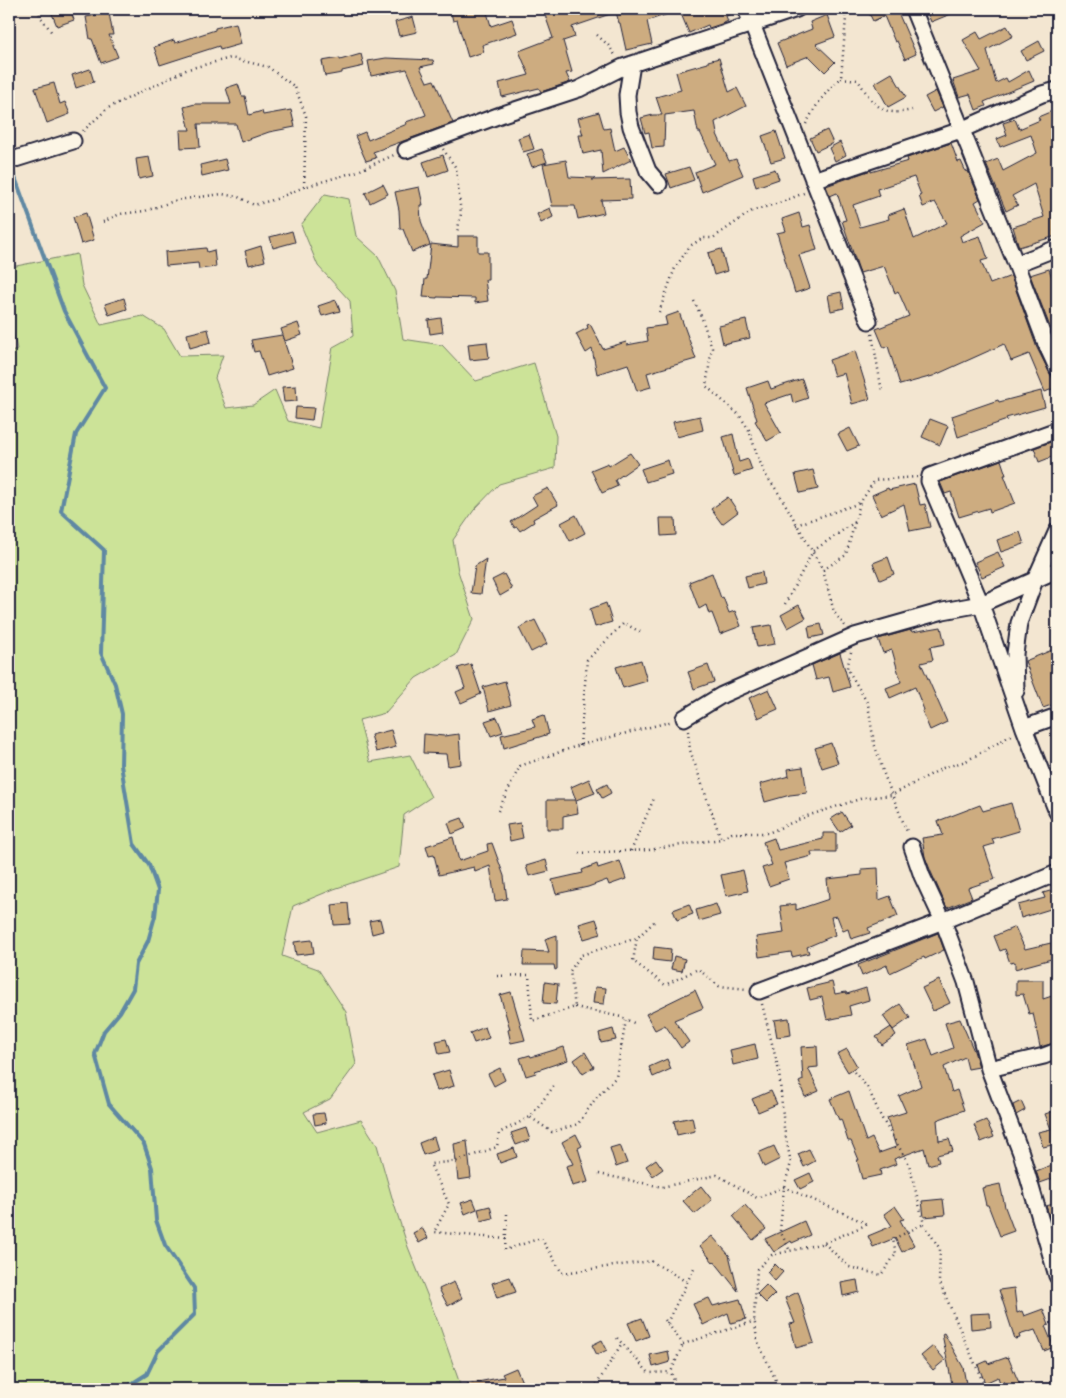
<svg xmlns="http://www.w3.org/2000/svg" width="1066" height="1398" viewBox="0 0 1066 1398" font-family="'Architects Daughter',sans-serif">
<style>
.green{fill:#cce398;stroke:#77826a}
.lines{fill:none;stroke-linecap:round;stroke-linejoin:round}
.stream{stroke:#5e88a3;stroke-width:4}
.building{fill:#cdac80;stroke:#22223b;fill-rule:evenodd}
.minor-casing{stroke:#22223b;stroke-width:19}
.path{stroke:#22223b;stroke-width:2.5;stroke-dasharray:1 4;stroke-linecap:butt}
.minor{stroke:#fcf5e5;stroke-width:15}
</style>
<rect width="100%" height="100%" fill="#f3e6d1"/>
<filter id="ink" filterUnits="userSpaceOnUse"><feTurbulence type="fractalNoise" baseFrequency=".02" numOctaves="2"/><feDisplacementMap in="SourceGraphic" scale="10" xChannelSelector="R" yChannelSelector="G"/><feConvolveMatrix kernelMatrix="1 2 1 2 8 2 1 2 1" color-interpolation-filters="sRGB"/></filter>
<g filter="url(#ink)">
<path class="green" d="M325 194 349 199 356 236 378 256 395 291 403 339 442 345 476 381 534 363 556 436 555 468 499 484 474 510 453 540 458 571 474 619 456 655 416 678 385 713 359 720 370 762 410 755 431 797 404 815 399 867 334 889 293 906 282 956 318 969 346 1012 356 1064 330 1099 304 1112 317 1132 361 1120 377 1145 393 1201 408 1247 440 1327 461 1387 457 1389H9V354L17 349C10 322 4 294 11 267L77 254 82 285 101 325 143 316 164 329 180 356 223 355 215 378 226 408 253 405 275 390 288 421 319 428 333 347 353 336 350 301 318 266 301 225Z"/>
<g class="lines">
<path class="stream" d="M10 164 64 311 105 388 76 434 61 511 104 550 101 653 115 684 122 714 121 765 134 844 149 865 158 890 155 916 148 941 136 964 133 989 120 1012 104 1031 95 1054 109 1104 144 1144 152 1168 156 1220 165 1245 194 1288 195 1314 158 1351 147 1374 125 1388 74 1384 71 1389"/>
</g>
<path class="building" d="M50 9H70L74 20 57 26Z
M450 9H486L491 26 512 19 517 33 482 45 484 52 468 57 457 20 453 21Z
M564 9H677V11L647 21 652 44 626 50 620 23H619L616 12 572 27 575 37 563 41 572 72 566 73 570 82 541 92 539 88 502 97 499 83 529 75 519 51 553 38 545 15Z
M679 9H737V11L726 16 728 21 724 23 709 28 708 25 689 33Z
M867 9H900L897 10 916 54 905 59 897 41 895 42 884 16 873 21Z
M926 9H963L931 22Z
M109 13 113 35H109L118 57 101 63 92 39H90L86 17Z
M827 15 835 37 816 44 835 62 825 72 809 56 786 65 777 43 812 29 810 22Z
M413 17 417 32 399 36 395 22Z
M236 23 241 44 220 50 219 46 160 65 154 47 174 40 175 43 215 30V28Z
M1007 26 1013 36 987 50 996 83 1006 78 1008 82 1029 70 1034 81 984 102 986 106 976 110 970 94 959 97 953 80 981 71 963 40 977 32 981 39Z
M1039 41 1044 51 1026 60 1021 51Z
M361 54 364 66 342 71V73L325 76 322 61 340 58V60Z
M386 58 433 60 434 64 420 67 427 82 434 80 453 123 373 152 376 158 366 161 355 136 365 132 368 140 407 124 406 122 426 115 407 69 371 76 368 61Z
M719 58 729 92 737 88 746 106 715 122 717 134 729 161 736 159 743 175 702 192 695 172 715 164 700 132H698L694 111 665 115 664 147 652 148 649 132 645 133 641 118 653 115H662L656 97 681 90 676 72 708 63V61Z
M90 69 94 82 76 88 72 75Z
M892 73 906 97 888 107 875 83Z
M54 83 60 104 65 102 70 114 47 123 35 88Z
M238 84 242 96H245L249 115 262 111 263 115 291 110 295 127 269 132 241 142 236 124H198L200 147 181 148 180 130H190L184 107 195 104H231L226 88Z
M936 91 943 107 933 112 925 97Z
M1057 109V229L1054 230 1056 236 1019 247 1013 227 1044 217 1034 184 1012 196 1018 205 1006 211 986 164 998 159 1003 171 1037 153 1031 135 1000 147 997 139 1007 135 1003 123 1015 119 1019 129 1040 120 1038 117Z
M599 112 604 129 610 128 615 151 624 147 631 160 603 174 601 150 583 154 579 135H583L578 118Z
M827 130 833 143 816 151 810 138Z
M776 131 785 158 771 162 762 136Z
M529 134 534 149 523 152 518 138Z
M840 142 846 155 835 161 829 148Z
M951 143 958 162 961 161 966 172 968 171 980 199 975 202 985 222 960 236 962 242 980 236 988 259 981 261 990 284 1011 276 1037 348 1057 387 1045 392 1029 354 1011 361 1004 344 933 376 900 385 888 346 884 348 876 329 909 316 898 291 895 293 884 266 860 273 842 221 846 220 837 193 830 196 826 186 871 170V172L908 161 907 158ZM914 177 921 195 919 196 923 207 935 202 947 223 914 239 904 209 888 215 889 219 860 227 853 205 879 196 877 189Z
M542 149 547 162 532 167 527 154Z
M443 155 448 170 428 177 423 162Z
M149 157 153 176 139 179 136 159Z
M225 159 228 170 202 176 200 165Z
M566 160 569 177 595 178 592 180 630 179 631 199 601 200 604 213 578 219 575 206H552L543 164Z
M689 167 694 180 671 188 666 174Z
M775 169 779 179 756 187 753 176Z
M383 184 388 194 370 203 365 193Z
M419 187 423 205H420L421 221 430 245 412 252 403 229H400L399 210 395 192Z
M550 208 553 217 541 223 537 214Z
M86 213 94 240 81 244 73 217Z
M799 213 803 227 810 225 817 250 799 255 810 288 795 293 777 233 786 231 782 219Z
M292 231 295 242 273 248 270 237Z
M458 236H478V252H488V280H485L488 301 475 303V298L437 297V298L423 297 425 279H427L431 244 458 247Z
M261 246 265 261 249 265 245 251Z
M206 248 207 252 214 250 216 267 199 269 198 263 166 266 165 252Z
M721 249 727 271 714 275 708 253Z
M1049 269 1057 292V345L1030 275Z
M841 292 844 308 831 311 828 295Z
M124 298 127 309 109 315 105 304Z
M336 300 340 311 322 316 318 306Z
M679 312 696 359 647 373 651 387 637 391 628 364 597 374 592 349 586 353 576 334 588 328 587 325 590 324 603 349 626 342 627 345 648 341 646 328 667 325 665 317Z
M441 318 443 332 430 334 428 320Z
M746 320 750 338 723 344 719 326Z
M298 323 302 335 285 341 281 329Z
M208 329 211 342 190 348 187 334Z
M282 335 293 368 267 376 259 351 254 352 251 340Z
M487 342 489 358 470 360 468 344Z
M855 351 870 399 852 404 844 373 834 376 829 360Z
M802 379 808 398 793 403 791 394 764 403 781 433 767 441 755 421 757 420 747 388 768 381 771 389Z
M296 386 297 401 284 402 282 387Z
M1041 391 1045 407 1006 418 1007 420 958 437 952 416 998 400 999 402Z
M296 407 314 408 312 420 295 418Z
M700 416 703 430 677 437 673 422Z
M930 419 948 426 940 445 922 437Z
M850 428 859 446 847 451 838 434Z
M733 434 739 462 748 459 752 470 734 476 723 437Z
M1056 440 1057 455 1039 462 1034 448Z
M630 453 638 464 615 480 618 486 602 493 591 470 608 463 609 466Z
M668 460 672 474 646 482 641 469Z
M1001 460 1006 475H1004L1015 503 990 512 989 508 959 517 951 492 945 494 940 482Z
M813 470 818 489 800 493 795 474Z
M915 484 920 505 925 504 930 527 910 531 904 504 881 515 872 495 888 488 889 490Z
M548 488 558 505 533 519 534 522 520 531 517 527 515 528 511 522 537 505 532 496Z
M728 497 738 512 722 524 711 509Z
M576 515 585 533 570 541 561 523Z
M660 518H675L676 535 661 536Z
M1020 532 1024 544 1001 552 997 540Z
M998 552 1005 567 982 577 975 562Z
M888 557 894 574 880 580 873 563Z
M486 559 481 594 471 593 475 566Z
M762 572 764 584 748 588 745 576Z
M712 573 721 598 723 597 729 613 735 611 741 626 720 634 712 613 709 614 706 605 699 609 689 582Z
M504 574 512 589 500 596 492 580Z
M606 603 612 622 595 627 590 609Z
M799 605 806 618 788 628 781 615Z
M535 620 547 644 531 652 519 628Z
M821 624 824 635 810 638 808 627Z
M771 625 775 644 757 647 753 628Z
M941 627 945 644 930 647 933 660 921 663 947 722 930 730 922 711 924 710 915 687 890 698 886 688 901 682 892 650 883 653 878 639 911 630 912 632Z
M1057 648V703L1043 708 1025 661Z
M840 653 850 687 833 692 829 677 816 680 812 665Z
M641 660 647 681 623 688 616 667Z
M471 664 481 694 461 703 456 692 465 688 458 668Z
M708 665 714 682 694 689 688 672Z
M505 681 511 705 489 711 483 687Z
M769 689 778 709 758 718 749 698Z
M544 715 549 734 504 748 501 735 535 727 532 719Z
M497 717 503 732 491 736 485 721Z
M391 730 396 747 376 752 371 735Z
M424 734 444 736 459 734 461 764 448 766 446 754 423 753Z
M831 743 838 763 822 768 815 748Z
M803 767 807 793 790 795 765 802 760 784 789 776 788 769Z
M589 779 595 793 576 800 571 787Z
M607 784 611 793 602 798 597 789Z
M547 800H576L578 813 563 816V829H547Z
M1011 803 1019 831 992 839 994 844 984 847 995 879 968 888 972 898 947 908 931 872 925 857 922 838 943 835 938 821 980 805 983 811Z
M842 812 851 825 840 832 831 819Z
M462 818 466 828 452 834 448 823Z
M520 823 523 838 510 841 507 825Z
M823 833H836V852H811L812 856 784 863 789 879 769 886 762 868 772 865 763 842 774 838 778 850 823 839Z
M453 837 459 861 488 851 487 844 492 843 504 876 507 899 495 901 490 866 475 872 474 867 439 875 434 855 429 856 426 846Z
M546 860 549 871 529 876 526 866Z
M620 861 626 879 609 885 607 880 588 887 556 894 552 880 583 873 582 870 597 864 598 868Z
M878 868 879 900 890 896 898 916 868 928 870 933 851 939 848 929 843 931 837 916 831 917 835 935 807 947 809 953 792 957 791 952 759 957 756 937 784 933 780 906 796 904V910L829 899 827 879 862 875V869Z
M743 870 748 891 726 896 721 875Z
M1057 889V907L1021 918 1018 905 1045 898 1043 893Z
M348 903 350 924 334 925 332 905Z
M689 904 693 914 677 920 673 910Z
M716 904 720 915 699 921 696 910Z
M380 919 383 931 372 934 369 921Z
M596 919 601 934 584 939 579 924Z
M1015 927 1025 949 1051 943 1055 958 1015 969V962L1010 963 1005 949 1000 951 994 936Z
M938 933 944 950 925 959 924 957 890 973 887 965 862 976 858 965Z
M557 935V969L555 970 554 965H523L524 951 549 952 545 939Z
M312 940 314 953 296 955 294 942Z
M654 947 671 949 670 962 653 960Z
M674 956 685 959 682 971 671 969Z
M939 980 950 1003 933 1011 922 988Z
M1016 980H1043V999L1052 996 1057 1023V1042L1040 1047 1033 1013 1029 1014 1023 994 1016 995Z
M545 982 558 984 556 1004 543 1003Z
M832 982 835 994 846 992 847 994 866 988 869 1000 849 1006 851 1015 827 1020 822 997 810 1000 807 988Z
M595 987 606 988 604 1004 593 1003Z
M695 990 703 1008 674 1020 689 1042 681 1048 665 1025 655 1030 646 1014Z
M511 992 525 1040 511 1043 508 1030 510 1029 500 995Z
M900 1004 910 1018 893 1030 883 1016Z
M789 1018 791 1035 777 1037 774 1020Z
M960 1019 974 1051 979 1067 968 1069 965 1057 944 1067 952 1092 957 1090 964 1110 937 1120 939 1141 949 1139 953 1151 937 1155 939 1162 928 1165 924 1148 894 1159 896 1164 880 1170 881 1175 862 1179 857 1160H859L851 1141H848L841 1119 839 1120 830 1099 849 1091 866 1141 872 1138 879 1153 896 1147 887 1118 906 1112 899 1096 921 1086 908 1045 927 1039 933 1056 953 1048 945 1023Z
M485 1027 489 1038 474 1043 470 1033Z
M891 1027 896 1035 882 1045 876 1037Z
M613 1029 616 1040 601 1043 599 1033Z
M446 1039 450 1052 439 1054 436 1041Z
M755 1044 758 1059 733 1065 730 1050Z
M817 1046 818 1067 808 1068 819 1091 805 1097 799 1082 803 1080 801 1047Z
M564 1047 568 1060 535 1071 536 1073 526 1076 520 1058 530 1055 531 1057Z
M847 1049 857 1066 848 1072 837 1054Z
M585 1052 594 1067 583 1074 574 1060Z
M667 1059 671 1069 653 1077 649 1067Z
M500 1068 505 1080 494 1086 488 1074Z
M449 1070 454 1086 437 1091 432 1075Z
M771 1091 777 1104 758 1112 752 1099Z
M1021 1101 1025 1110 1016 1115 1013 1105Z
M1057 1110V1144L1043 1147 1038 1132 1051 1129 1045 1114Z
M324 1113 326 1123 315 1125 313 1114Z
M692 1117 695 1131 677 1135 674 1121Z
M986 1120 994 1137 981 1142 974 1125Z
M526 1128 530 1140 516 1145 511 1133Z
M576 1134 582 1146 578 1148 588 1182 572 1186 566 1166 573 1164 562 1142Z
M434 1137 438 1150 423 1155 419 1143Z
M467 1141 471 1178 458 1180 454 1144Z
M620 1145 627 1163 616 1167 610 1148Z
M774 1146 780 1159 764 1167 758 1153Z
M514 1148 517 1157 500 1163 497 1154Z
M809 1149 815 1161 804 1167 798 1154Z
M656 1159 663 1169 653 1176 646 1166Z
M1057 1163V1175L1053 1176 1054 1178 1040 1183 1036 1171Z
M810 1173 814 1182 800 1189 795 1180Z
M1000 1184 1005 1207 1014 1231 1000 1236 988 1205H986L982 1188Z
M701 1186 712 1200 695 1214 683 1201Z
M473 1199 477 1209 465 1214 461 1203Z
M943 1199 945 1215 924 1217 922 1201Z
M1057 1203V1219L1051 1221 1046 1206Z
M745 1205 766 1229 753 1240 733 1216Z
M490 1206 493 1218 481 1221 478 1209Z
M895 1206 904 1219 900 1220 914 1245 902 1252 895 1238 873 1247 868 1236 892 1226 884 1214Z
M804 1221 810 1235 792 1243 791 1241 774 1252 765 1239Z
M422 1228 428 1238 419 1243 413 1233Z
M712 1236 729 1255 738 1291 714 1261 713 1262 700 1246Z
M775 1264 783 1272 775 1281 767 1272Z
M510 1277 516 1292 497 1298 492 1283Z
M857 1280 859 1292 843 1296 841 1283Z
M454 1282 462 1298 448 1306 439 1289Z
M766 1285 775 1294 766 1303 757 1294Z
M1014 1288 1017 1313 1022 1311 1024 1316 1043 1309 1049 1325 1045 1326 1054 1347 1044 1351 1035 1330 1019 1335 1020 1338 1015 1339 999 1290Z
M798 1292 814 1343 796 1348 790 1324 795 1323 785 1298Z
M709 1298 713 1306 740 1299 746 1319 731 1323 728 1313 703 1325 693 1304Z
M990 1313 991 1327 971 1329 970 1314Z
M642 1318 649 1336 636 1341 628 1323Z
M944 1333 963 1367 967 1389H953L942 1334Z
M602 1340 607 1350 597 1355 592 1345Z
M933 1346 945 1360 933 1370 921 1356Z
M668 1351 670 1362 653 1367 650 1355Z
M1008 1357 1016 1376 1022 1389H1008L1004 1381 1000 1383 998 1377 985 1383 978 1365 987 1361 988 1364Z
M516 1368 522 1382 508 1389H468L467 1384 504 1377 502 1374Z"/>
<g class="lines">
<defs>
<path id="minor" d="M746 9 869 321
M913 9 1016 264 1046 344 1057 368
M632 64 627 95 628 112 631 127 648 171 659 184
M406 150 503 114 579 89 623 67 797 9
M9 161 73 141
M813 180 961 130 1042 94 1057 90
M1016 264 1057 248
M1057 430 930 476 929 481 981 604 1024 728 1057 812
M1016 691 1015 654 1019 623 1035 580 1057 531
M684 718 722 695 855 636 943 611 981 604 1057 570
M1024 728 1057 716
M912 847 922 876 943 921 966 982 989 1069 1021 1153 1057 1276
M759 991 943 921 1057 873
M989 1069 1044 1056 1057 1051"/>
</defs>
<use href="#minor" class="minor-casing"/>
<path class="path" d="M38 9 40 16 53 34
M597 35 609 46 615 55
M841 78 858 80C872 103 882 118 912 110
M806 124C816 105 825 92 841 78L846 18 844 9
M83 131 108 108 188 69 231 58 268 67 295 87 306 116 304 187 358 171 394 155
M443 149 456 168 461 214 457 233
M103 222 120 214 145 211 177 200 222 194 238 197 254 205 276 199 304 187
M694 301 701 316 712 348 706 386 740 416 749 430 757 455 765 474 780 495 823 570 834 612 845 626
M659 312 675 268 690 246 703 238H713L752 211 782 202 804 193
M872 334 882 392
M796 525 860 503
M823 570 846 555 860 503 875 480 917 477
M785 604 813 551 855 522
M851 652 847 668 868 704 874 743 885 777 908 834
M688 731 690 750 721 839 732 833H768L807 816 863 798 892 795 943 768 966 761 1012 735
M580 745 587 660 624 623 642 633
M498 811 520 766 580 745 673 721
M631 851 655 796
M579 853 649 850 721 839
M654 922 637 938 633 961 665 985 698 969 719 986 747 989
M497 976 529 975 532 1021 575 1007 570 971 581 955 637 938
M762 1004 779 1071 784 1128 791 1163 784 1187 780 1231 790 1251
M575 1007 621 1017 636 1024
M854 1072 868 1088 881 1117 909 1164 924 1224 940 1249 939 1281 986 1389
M554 1086 530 1117 552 1132 578 1124 596 1098 616 1077 626 1020
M599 1174 662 1187 717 1175 757 1198 784 1187 868 1224
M507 1214 505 1250 541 1238 562 1273 651 1261 687 1282
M506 1239 434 1232 449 1204 430 1164 457 1161 497 1147 499 1133 530 1117
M824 1243 849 1267 881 1275 896 1254 893 1239 924 1224
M665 1320 683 1344 755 1321
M667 1323 694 1268
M617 1338 649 1373 671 1372
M594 1389 622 1343
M677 1389 671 1372 683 1344
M780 1389 757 1340 754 1317 757 1269 772 1255 824 1243 868 1224"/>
<use href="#minor" class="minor"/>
</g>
</g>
<rect width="1066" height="1398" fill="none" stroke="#fcf5e5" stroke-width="30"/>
<rect x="15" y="15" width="1036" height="1368" fill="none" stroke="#22223b" stroke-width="2" filter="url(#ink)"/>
</svg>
